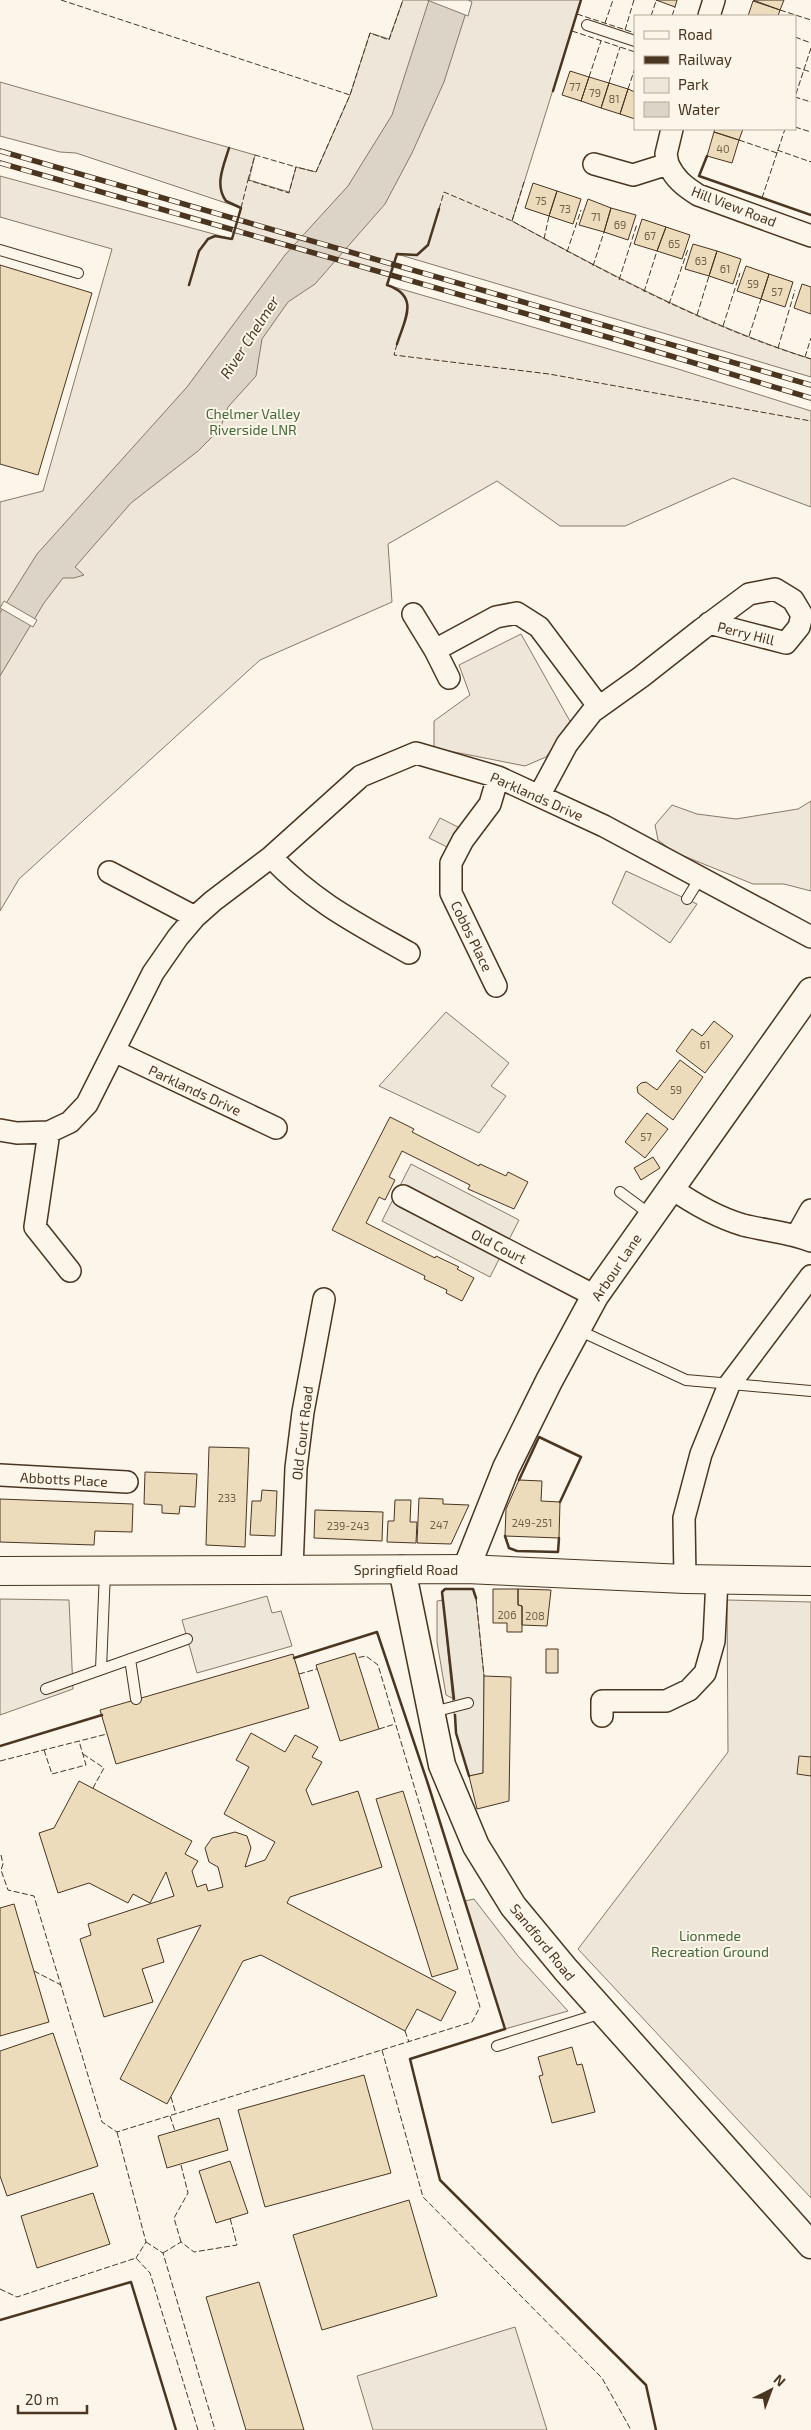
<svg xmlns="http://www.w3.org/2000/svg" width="811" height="2430" viewBox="0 0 811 2430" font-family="'Exo 2',sans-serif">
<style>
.green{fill:#ede6d9;stroke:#887966}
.parking{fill:#ede7d9;stroke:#887966}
.water{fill:#dcd4c6;stroke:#887966}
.pier{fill:#fbf6e9;stroke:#887966}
.building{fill:#ecdcbc;stroke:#4a3520}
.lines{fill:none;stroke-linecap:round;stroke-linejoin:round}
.service-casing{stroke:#4a3520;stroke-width:12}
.minor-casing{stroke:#4a3520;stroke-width:24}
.tertiary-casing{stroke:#4a3520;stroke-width:29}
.secondary-casing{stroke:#4a3520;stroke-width:30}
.service{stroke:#fbf6e9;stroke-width:10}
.minor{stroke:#fbf6e9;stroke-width:21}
.tertiary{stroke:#fbf6e9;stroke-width:26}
.secondary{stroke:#fbf6e9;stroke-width:28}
.rail-casing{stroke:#4a3520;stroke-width:5.5}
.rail{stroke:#fbf6e9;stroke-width:4;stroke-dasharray:11;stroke-linecap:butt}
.fence{stroke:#4a3520;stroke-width:1;stroke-dasharray:6 2.5;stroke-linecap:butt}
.wall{stroke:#4a3520;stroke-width:2.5}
.labels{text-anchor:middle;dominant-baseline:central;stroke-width:4;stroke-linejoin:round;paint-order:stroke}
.number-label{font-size:11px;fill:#725f47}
.street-label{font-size:14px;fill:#4a3520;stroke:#fbf6e9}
.park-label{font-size:14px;fill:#436837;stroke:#fbf6e9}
.water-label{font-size:15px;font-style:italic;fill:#4a3520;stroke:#fbf6e9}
</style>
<rect width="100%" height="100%" fill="#fbf6e9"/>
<path class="green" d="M403 0H581L512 221C610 274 705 325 811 359V377L397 254 387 285 678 369 811 411V507L733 478 625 526H560L497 481 388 544 392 602 260 660 19 879 0 911V502L43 491 112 249 0 217V176L232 239 241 208 76 153 60 152 0 136V82L255 155 249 180 289 192 296 167 316 172 350 95 370 33 389 39Z
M521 634 571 723 546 757 525 766 434 748V721L470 695 459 665Z
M811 801V891L784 884H753L674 852 658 840 655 825 672 805 697 814 736 819 798 809Z
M443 1600 454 1699 446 1695 437 1642V1601Z
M727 1600 811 1602V2198L578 1949 728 1752Z
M474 1899 518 1956 568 2011 505 2029 465 1901Z
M515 2327 547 2430H373L357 2376Z"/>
<path class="parking" d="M440 818 458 827 447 847 429 838Z
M626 871 697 904 670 943 612 903Z
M446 1012 509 1063 491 1086 506 1096 479 1133 379 1086Z
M411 1164 519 1220 490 1277 382 1221Z
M445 1589H473L476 1598 484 1676 483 1773 469 1776 456 1733 442 1592Z
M267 1596 272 1613 281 1611 292 1646 197 1673 182 1620Z
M0 1599 69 1600 73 1689 0 1715Z"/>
<path class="water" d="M429 0H470L444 82 412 153 385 204 315 284 288 302 262 339 256 376 228 407 220 429 198 451 131 503 75 567 84 575 74 578H63L44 603 0 676V613L37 554 187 387 285 255 348 186 392 115Z"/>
<path class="pier" d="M427 0H468L472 2 468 16Z
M4 601 37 620 33 627 0 608Z"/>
<path class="building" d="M656 0H677L675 7Z
M753 0H784L780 10Z
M753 1 780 10 778 16H748Z
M570 71 589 77 581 101 562 95Z
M589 77 609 83 601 108 581 101Z
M609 83 628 89 620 114 601 108Z
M628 89 635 92V119L620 114Z
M715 129H743L739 140 714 132Z
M714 132 739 140 732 163 707 156Z
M533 183 557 191 549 216 525 208Z
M557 191 581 199 573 224 549 216Z
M588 199 611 208 604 232 579 225Z
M611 208 636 215 628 240 604 232Z
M642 219 666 227 657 251 634 244Z
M666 227 690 235 682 259 657 251Z
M693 244 717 251 709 276 685 269Z
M717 251 741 259 733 284 709 276Z
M0 265 92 293 38 475 0 464Z
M746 266 769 274 761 299 737 291Z
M769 274 793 282 785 307 761 299Z
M802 284 811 287V314L794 308Z
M714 1021 733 1036 705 1073 676 1051 692 1029 702 1036Z
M680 1060 703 1077 673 1120 638 1093 637 1087 641 1083 646 1082 657 1090Z
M647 1113 668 1129 645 1158 625 1142Z
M390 1117 414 1129 412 1132 479 1166 480 1164 506 1176 508 1172 528 1182 514 1209 468 1189 470 1185 402 1151 389 1177 395 1180 385 1200 379 1197 366 1223 435 1258 436 1256 459 1267 457 1269 474 1278 462 1301 446 1293 447 1290 424 1279 425 1276 332 1230Z
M653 1157 660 1168 641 1180 634 1168Z
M209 1447 249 1448 245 1547 206 1545Z
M145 1472 197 1474 195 1507 180 1506 179 1514 162 1513V1505L144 1504Z
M519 1480 542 1481 541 1501 560 1502 559 1538 505 1536 506 1509Z
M262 1490 277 1491 275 1536 250 1535 252 1501H261Z
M419 1498 443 1499V1504L469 1505 451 1544 417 1543Z
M0 1499 133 1504 132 1532 95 1531 94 1545 0 1542Z
M395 1500H411L410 1522H417L416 1543 387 1542 388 1521H394Z
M315 1510 383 1512 382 1541 314 1538Z
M493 1589H518V1605L522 1606V1632H507V1623H493Z
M518 1589 551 1590 547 1626 522 1625V1606L518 1605Z
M546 1649H558V1673H546Z
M355 1653 379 1729 340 1741 316 1665Z
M293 1654 309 1708 116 1764 100 1710Z
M484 1676 511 1677 509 1801 477 1809 469 1776 483 1773Z
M251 1733 285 1752 295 1735 318 1747 312 1757 322 1762 306 1790 312 1805 358 1791 382 1867 290 1897 287 1903 456 1992 441 2021 417 2009 405 2031 261 1955 243 1961 167 2104 120 2079 201 1925 157 1939 164 1962 142 1969 153 2002 104 2017 80 1939 91 1935 88 1924 174 1896 166 1872 150 1903 133 1894 128 1903 89 1883 58 1893 39 1833 54 1828 79 1781 192 1841 185 1854 198 1861 192 1871 197 1887 206 1884 208 1891 223 1887 218 1867 209 1862 205 1848 212 1838 235 1832 247 1836 251 1848 245 1867 265 1860 275 1842 224 1814 249 1767 236 1760Z
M799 1756 811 1757V1776L797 1774Z
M403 1791 458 1969 432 1977 376 1799Z
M14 1904 49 2022 0 2036V1908Z
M53 2033 98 2166 7 2196 0 2176V2051Z
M572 2047 577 2065 582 2064 595 2112 552 2123 539 2076 543 2075 538 2057Z
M364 2075 391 2173 265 2207 238 2110Z
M219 2118 228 2150 167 2168 158 2136Z
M230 2161 248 2213 216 2223 199 2171Z
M93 2193 110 2244 37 2268 21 2216Z
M409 2200 437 2296 322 2330 293 2235Z
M259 2282 304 2430H246L206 2297Z"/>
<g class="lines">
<defs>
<path id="service" d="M587 25 635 41
M0 250 78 273
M687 899 700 878
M620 1192 651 1215
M576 1329 686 1380 811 1391
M130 1659 136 1699
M101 1669 105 1571
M46 1689 187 1639
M433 1712 468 1703
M497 2046 602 2013"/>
<path id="minor" d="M709 16 714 0
M594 164 633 175 668 164C675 179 684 186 698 195L811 236
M668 164 666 154 672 129
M413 614 435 650 449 678
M435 650 496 617 517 613 539 627 599 707
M539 796 567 744 592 712 641 677 702 629 749 594 775 589 793 600 802 615 799 627 786 643 709 623
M271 857C314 902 356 923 409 953
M109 872 195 917
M496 986 451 893V863L463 840 490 804 498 777
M114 1051 276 1128
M0 1130 17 1133 49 1132 70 1122 87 1104 153 973 178 937 195 917 213 901 271 857 361 776 416 753 498 777 604 826 811 937
M49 1132 35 1227 70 1271
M671 1188C694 1204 716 1217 743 1225 766 1231 789 1232 811 1241
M403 1196 595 1296
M797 1235 811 1210
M0 1475 127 1482
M292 1569 296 1468 303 1412 324 1299
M685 1579 684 1518 701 1454 729 1385 811 1276
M602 1716V1701H666L689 1690 705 1673 714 1641 717 1579"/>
<path id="tertiary" d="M402 1569 442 1765 476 1846 513 1906 566 1970 811 2245
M466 1569 506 1468 549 1381 595 1296 811 991"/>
<path id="secondary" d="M0 1571 466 1569 685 1579 811 1581"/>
</defs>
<use href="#service" class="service-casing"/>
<use href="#minor" class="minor-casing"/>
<use href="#tertiary" class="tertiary-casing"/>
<use href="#secondary" class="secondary-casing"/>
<use href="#service" class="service"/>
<use href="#minor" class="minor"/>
<use href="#tertiary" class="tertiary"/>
<use href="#secondary" class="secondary"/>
<defs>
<path id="rail" d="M0 151 811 385
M0 163 614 339 811 398"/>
</defs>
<use href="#rail" class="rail-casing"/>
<use href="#rail" class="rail"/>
<path class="fence" d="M61 0 350 95
M780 10 811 20
M577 14 635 33
M651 16 656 1
M672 16 675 7
M605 23 613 0
M625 30 634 0
M572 31 635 52
M795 37 811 43
M811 48 795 97 811 102
M795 67 811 72
M589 77 601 41
M609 83 620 47
M628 89 635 68
M795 127 811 132
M739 140 777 153
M777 150 811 162
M248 180 255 155 296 167
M524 182 512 221C609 274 705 326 811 359
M762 198 785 129
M241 208 248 180 289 193 296 167 316 172 350 95 370 33 389 40 403 0
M439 209 444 192 512 221
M544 239 549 216
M567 252 581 210
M593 266 604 232
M619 280 637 224
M644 292 657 251
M669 304 688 249
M697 315 709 276
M723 326 740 273
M749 336 761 299
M397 344 394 355 549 374 811 421
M778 348 795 290
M805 357 811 338
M476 1598 484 1676
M299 1674 317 1669
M379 1729 395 1724
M44 1750 52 1774 86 1765 79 1741
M83 1754 104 1768 93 1788
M0 1761 107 1734
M1 1855 3 1864 1 1870 8 1890 34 1896 102 2122 117 2132 472 2022 480 2007 378 1665 366 1656 356 1658
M34 1971 61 1985
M405 2031 409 2042
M382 2050 423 2197 602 2378 631 2430
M171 2097 176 2114
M170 2116 175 2131
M117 2132 146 2242 136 2258
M146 2242 163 2253 215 2430
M181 2242 174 2218 188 2193 181 2165
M163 2253 181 2242 194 2252 237 2245 230 2218
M0 2289 17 2297 136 2258 150 2273 198 2430"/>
<path class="wall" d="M553 91 581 0
M707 156 699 176 811 215
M189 285 199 251 208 239 215 236 232 239 241 208 226 201C214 185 224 165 229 148
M397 344C405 319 420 296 387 285L397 254 417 255 428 245 439 209
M519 1480 539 1437 581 1457 560 1502
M505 1536 509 1548 517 1551 558 1552 559 1538
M294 1658 377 1632 428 1784 505 2029 410 2059 440 2180 646 2385 656 2430
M454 1699 442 1592 445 1589H473L476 1598
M455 1715 456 1733 469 1776
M0 1746 102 1715
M0 2320 131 2282 176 2430"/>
</g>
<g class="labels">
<g class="number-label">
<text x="575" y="86">77</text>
<text x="595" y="92">79</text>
<text x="614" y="98">81</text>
<text x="723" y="148">40</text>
<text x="541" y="200">75</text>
<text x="565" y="208">73</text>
<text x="596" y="216">71</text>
<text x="620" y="224">69</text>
<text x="650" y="235">67</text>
<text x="674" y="243">65</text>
<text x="701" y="260">63</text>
<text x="725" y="268">61</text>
<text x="753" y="283">59</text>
<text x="777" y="291">57</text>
<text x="705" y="1044">61</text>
<text x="676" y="1089">59</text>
<text x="646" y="1136">57</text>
<text x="227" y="1497">233</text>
<text x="532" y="1522">249-251</text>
<text x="439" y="1524">247</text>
<text x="348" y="1525">239-243</text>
<text x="507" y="1614">206</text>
<text x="535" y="1615">208</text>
</g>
<g class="street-label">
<text transform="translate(734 206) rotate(21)">Hill View Road</text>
<text transform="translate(746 633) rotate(14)">Perry Hill</text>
<text transform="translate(537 796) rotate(24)">Parklands Drive</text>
<text transform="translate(472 936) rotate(64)">Cobbs Place</text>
<text transform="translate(195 1090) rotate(25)">Parklands Drive</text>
<text transform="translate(499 1246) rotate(27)">Old Court</text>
<text transform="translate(616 1267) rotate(-56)">Arbour Lane</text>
<text transform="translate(302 1433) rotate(-83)">Old Court Road</text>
<text transform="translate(64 1479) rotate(3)">Abbotts Place</text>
<text x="406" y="1569">Springfield Road</text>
<text transform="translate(543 1942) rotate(51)">Sandford Road</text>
</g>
<g class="park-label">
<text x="253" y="413">Chelmer Valley<tspan x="253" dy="16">Riverside LNR</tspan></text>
<text x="710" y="1935">Lionmede<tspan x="710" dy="16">Recreation Ground</tspan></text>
</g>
<g class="water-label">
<text transform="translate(249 337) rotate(-57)">River Chelmer</text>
</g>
</g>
<rect x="634" y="15" width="162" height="115" fill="#fbf6e9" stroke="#b4a999"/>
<rect x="644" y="31" width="25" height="8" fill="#fbf6e9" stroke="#b4a999"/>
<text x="678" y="40" font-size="15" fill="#4a3520">Road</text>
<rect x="644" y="56" width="25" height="8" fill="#4a3520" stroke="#b4a999"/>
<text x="678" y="65" font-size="15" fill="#4a3520">Railway</text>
<rect x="644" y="78" width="25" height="15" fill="#ede6d9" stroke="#b4a999"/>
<text x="678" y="90" font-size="15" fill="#4a3520">Park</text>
<rect x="644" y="102" width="25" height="15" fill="#dcd4c6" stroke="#b4a999"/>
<text x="678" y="115" font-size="15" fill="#4a3520">Water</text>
<g transform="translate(771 2390) rotate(42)" stroke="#fbf6e9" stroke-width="4" paint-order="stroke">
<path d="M0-4L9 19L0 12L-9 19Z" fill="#4a3520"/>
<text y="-8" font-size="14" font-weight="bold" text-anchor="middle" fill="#4a3520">N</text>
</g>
<path d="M18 2405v8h69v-8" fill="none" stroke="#4a3520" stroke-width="2.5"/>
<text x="25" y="2405" font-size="15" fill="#4a3520" stroke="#fbf6e9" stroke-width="4" paint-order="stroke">20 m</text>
</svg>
